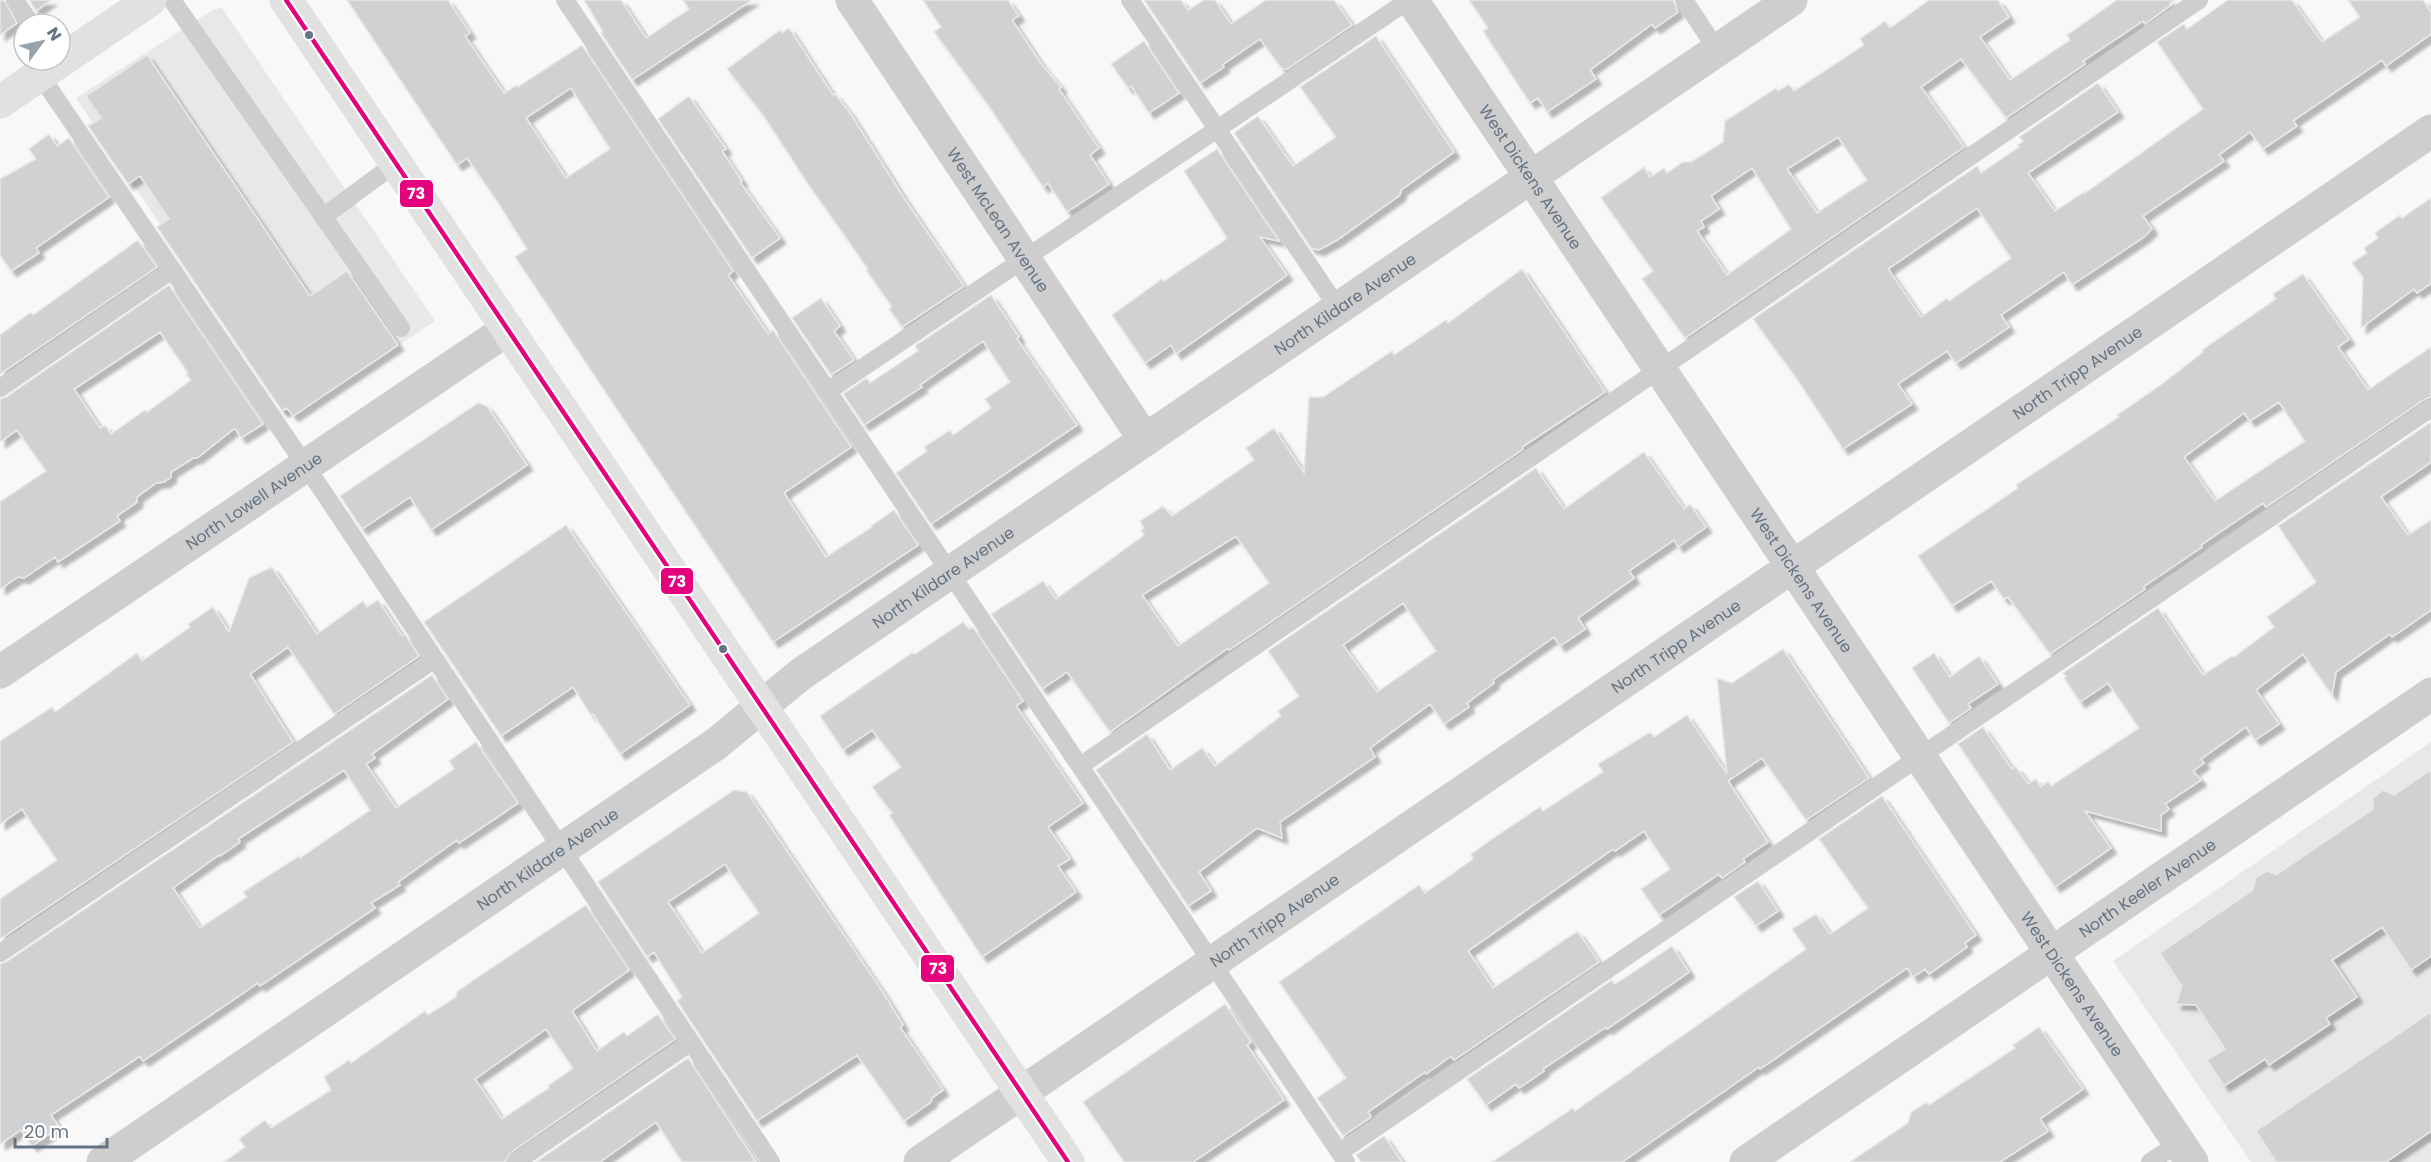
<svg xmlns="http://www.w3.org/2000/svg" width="2431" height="1162" viewBox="0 0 2431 1162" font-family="Poppins,sans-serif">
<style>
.built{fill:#e7e8e8}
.building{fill:#cfd1d2;stroke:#e8e8e8;stroke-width:1.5;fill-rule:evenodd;filter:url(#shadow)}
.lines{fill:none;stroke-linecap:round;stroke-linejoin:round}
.lane{stroke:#cececf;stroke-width:18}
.street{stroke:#cececf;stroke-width:33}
.secondary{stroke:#e1e1e2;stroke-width:33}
.bus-1-casing{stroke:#fff;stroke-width:9}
.bus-1{stroke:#e5007d;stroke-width:4.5}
.bus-dot{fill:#657482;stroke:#fff;stroke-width:2}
.labels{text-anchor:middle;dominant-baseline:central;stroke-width:6;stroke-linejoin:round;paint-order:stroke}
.street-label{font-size:16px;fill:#657482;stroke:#fff}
.line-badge{stroke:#fff;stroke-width:2}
.badge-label{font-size:16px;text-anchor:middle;font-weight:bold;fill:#fff}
</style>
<defs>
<filter id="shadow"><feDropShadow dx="5.5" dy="5.5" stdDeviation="1.5" flood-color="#0004"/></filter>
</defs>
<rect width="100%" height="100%" fill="#f8f8f8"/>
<path class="built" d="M222 8 435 321 289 419 76 98 214 9Z
M2431 742V1162H2251L2113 961Z"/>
<path class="building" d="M0 0H4L17 23 0 35Z
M29 0H51L36 11Z
M347 0H448L470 33 465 36 504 93 517 85 518 87 582 45 733 271 728 275 768 334 773 330 851 447 784 493 826 557 872 527 871 526 894 510 918 545 773 642 515 257 527 249 497 201 467 158 457 165ZM571 88 610 149 566 178 526 118Z
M584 0H621L646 38 689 9 683 0H752L632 80 601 33 603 32Z
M923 0H1008L1019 16 1012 20 1042 65 1061 87 1059 89 1099 148 1090 155 1109 184 1067 212 1048 183 1043 187 988 105 934 32 941 27Z
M1144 0H1181L1188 10 1204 0H1215L1231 24 1266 0H1334L1352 25 1287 69H1282L1260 39 1222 65 1224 67 1200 83Z
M1469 0H1673L1678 12 1655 28 1652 24 1590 70 1596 79 1547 112 1538 98 1530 103 1483 31 1488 28Z
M1929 0H1998L2009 17 1980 37 2010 80 2070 40 2067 35 2117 0H2175L2170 3 2171 5 2145 24 2143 21 2083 61 2085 64 2006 118 1961 59 1921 87 1964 147 1685 338 1642 279 1653 271 1601 198 1644 167 1650 177 1664 168 1667 173 1683 162H1691L1723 142 1725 121 1776 88 1778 91 1789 84 1794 91 1864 45 1860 39 1885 21 1890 28ZM1838 137 1867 180 1817 213 1787 169ZM1752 168 1791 229 1727 275 1697 231 1704 227 1701 221 1719 209 1711 196Z
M2228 0H2292L2322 42 2360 17 2348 0H2423L2431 12V34L2386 66 2382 60 2293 121 2297 126 2263 149 2250 132 2219 155 2224 161 2143 216 2152 229 2144 237 2072 285 2064 272 2001 315 2009 327 1956 363 1947 351 1898 384 1912 404 1843 449 1797 379 1753 319 1977 166 1981 173 2019 147 2018 145 2023 141 2019 137 2098 83 2118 112 2028 173 2055 211 2084 192 2085 193 2203 109 2157 42 2184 24 2187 29ZM1977 208 2011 258 1949 301 1947 298 1921 317 1888 269Z
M789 28 833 95 835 94 850 113 904 198 964 286 902 327 889 309 892 307 866 270 868 269 808 184 763 115 727 69 780 30 782 33Z
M1376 36 1454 152 1401 190 1400 195 1337 240 1319 250 1311 248 1234 133 1258 116 1293 166 1336 137 1300 87Z
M1144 41 1179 93 1149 113 1131 86 1128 88 1111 64Z
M147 55 310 296 347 271 398 345 293 416 287 408 282 411 157 227 169 219 140 176 128 184 88 126 101 118 86 96Z
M689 96 726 149 722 151 742 181 740 182 780 238 752 258 658 119Z
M49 134 57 146 69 138 109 197 36 248 39 253 11 271 0 255V179L36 159 29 149Z
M1217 149 1279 241 1260 237 1287 275 1176 354 1171 345 1145 363 1112 315 1162 279 1164 281 1225 240 1227 238 1184 171Z
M2431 198V283L2417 293 2414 289 2361 328 2363 277 2352 263 2367 253 2364 248 2378 238 2375 233 2400 215 2402 218Z
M138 240 157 267 0 374V335L31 312 33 315Z
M1522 269 1605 392 1522 447 1523 449 1256 632 1229 650 1228 648 1110 732 1067 672 1042 689 991 614 1043 581 1056 599 1144 535 1141 530 1144 528 1140 521 1163 506 1172 516 1254 460 1246 448 1274 428 1304 473 1309 397H1323L1392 351 1394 355 1446 320 1448 323ZM1236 536 1269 583 1178 646 1142 595Z
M2303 274 2349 339 2338 347 2368 390 2431 347V397L2425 399 2266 507 2263 503 2201 545 2202 547 2143 587 2145 589 2050 654 2008 597 2004 599 1991 581 1952 606 1918 556 2018 488 2016 485 2119 417 2117 415 2162 384 2203 352 2202 350 2276 299 2273 294ZM2279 402 2305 441 2215 501 2184 457 2244 413 2250 421Z
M169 285 263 424 241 438 235 428 197 458H193L171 472V477L164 482 156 483 137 497V502L117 516 120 521 58 562 55 557 24 578 18 577 0 589V502L46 471 17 430 0 442V399L6 397ZM160 332 188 373 186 374 191 380 147 412 145 410 111 434 105 425 100 428 74 389Z
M991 295 1019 337 1017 339 1077 425 931 524 896 473 927 451 924 447 950 430 953 435 991 408 985 399 1010 382 983 341 920 385 922 387 864 425 843 394 867 378 870 383 918 351 915 346Z
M821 298 840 326 834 331 854 360 831 375 792 318Z
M478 403 487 406 527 465 431 530 410 497 362 529 340 496Z
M2431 422V462L2381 497 2408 535 2431 520V610L2392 637 2390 634 2336 672 2332 695 2303 654 2256 690 2279 724 2255 740 2246 727 2201 759 2204 763 2193 771 2201 780 2165 804 2169 809 2161 815V831L2085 811 2111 848 2055 887 1958 744 1983 727 2012 769 2016 767 2028 784 2036 779 2041 787 2048 781 2051 786 2139 728 2108 683 2080 702 2064 678 2066 676 2063 673 2158 608 2203 675 2232 656 2234 657 2274 627 2267 617 2316 582 2278 526Z
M1644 452 1684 509 1690 504 1706 527 1678 547 1674 540 1629 571 1634 578 1578 618 1585 629 1560 646 1554 637 1493 680 1494 683 1467 703 1469 707 1444 724 1430 704 1370 748 1375 757 1280 822 1282 838 1257 828 1199 872 1211 891 1188 906 1096 770 1147 734 1170 770 1202 748 1215 766 1281 716 1278 711 1299 696 1268 651 1536 468 1564 509ZM1403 603 1436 651 1377 692 1343 645Z
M566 525 690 705 620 754 593 714 591 715 573 687 501 736 424 622Z
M272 567 317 634 363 601 367 607 378 600 402 636 405 634 419 656 334 714 288 647 250 674 293 742 0 939V899L57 860 22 809 0 824V741L52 707 55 712 137 653 142 661 190 627 188 624 213 607 229 632 249 578Z
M963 622 969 629 973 627 1023 701 1016 706 1083 803 1048 827 1070 859 1058 866 1076 892 982 957 889 815 892 813 872 787 901 767 872 730 843 750 820 716 912 653 915 654Z
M1783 649 1869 778 1806 820 1762 758 1728 781 1768 842 1743 859 1745 862 1722 878 1719 874 1659 915 1641 889 1670 869 1644 831 1615 851 1613 849 1468 951 1493 988 1575 933 1578 932 1599 962 1454 1060 1451 1056 1426 1074 1425 1072 1368 1112 1371 1117 1343 1136 1317 1098 1346 1078 1279 982 1419 885 1425 893 1473 859 1471 854 1492 839 1540 807 1543 811 1603 772 1598 764 1650 732 1654 737 1687 715 1727 774 1717 678 1732 683Z
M1934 653 1950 677 1979 656 1998 684 1968 704 1971 708 1949 723 1912 668Z
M432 675 448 699 372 754 375 758 366 764 396 808 454 769 449 761 476 742 518 803 459 843 457 840 398 882 400 885 371 903 375 908 260 986 258 983 143 1061 140 1056 51 1115 59 1127 32 1146 21 1130 0 1144V964L6 962ZM344 770 370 810 300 858 299 856 243 892 247 897 200 928 173 888 219 855 220 856 240 842 238 839Z
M2431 770V956L2411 970 2382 927 2332 960 2357 997 2326 1018 2330 1024 2269 1065 2265 1059 2224 1086 2207 1060 2225 1049 2196 1005 2176 1004 2182 986 2160 953 2253 890 2256 877 2267 871 2276 875 2373 809V798L2383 790 2394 795Z
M734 790 747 792 884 994 903 1025 900 1027 943 1090 932 1098 931 1102 904 1121 857 1055 757 1121 677 1001 682 997 654 952 647 957 598 882ZM725 864 759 913 702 953 668 902Z
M1882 796 1976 935 1965 943 1967 947 1929 974 1925 969 1913 977 1907 968 1760 1069 1759 1067 1622 1162H1492L1573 1108 1575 1111 1806 949 1792 929 1816 914 1830 934 1868 908 1819 839Z
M1758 881 1778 911 1756 926 1734 897Z
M586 905 629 970 572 1011 597 1051 624 1032 627 1036 658 1014 675 1039 510 1153 505 1162H224L245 1147 239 1139 265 1120 271 1128 331 1090 324 1077 349 1060 351 1063 425 1011 428 1015 456 997 457 992 475 979ZM546 1029 573 1068 548 1086 549 1088 502 1119 475 1079Z
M1672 946 1689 972 1607 1029 1606 1027 1543 1069 1544 1071 1519 1088 1516 1084 1486 1105 1467 1079 1612 980 1614 984 1620 981Z
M1225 1004 1251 1042 1247 1045 1284 1100 1193 1162H1124L1083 1102Z
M2431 1012V1131L2386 1162H2276L2256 1131Z
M2039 1027 2083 1089 2040 1119 2048 1131 2000 1162H1850L1908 1123 1911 1112 1927 1102 1929 1105 2015 1048 2013 1045Z
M688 1058 756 1162H682L656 1122 600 1162H536Z
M1384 1136 1402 1162H1361L1356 1155Z"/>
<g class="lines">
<path class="lane" d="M15 0 31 24
M172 0 401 328
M565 0 1346 1162
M1130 0 1338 308
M1684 0 1717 50
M40 75 326 496 771 1162
M323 217 396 163
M0 388 172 270
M828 391 1409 0
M1080 766 2199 0
M0 953 435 659
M1340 1152 2431 408
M516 1162 691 1042
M2150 1162 2179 1143"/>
<g class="street">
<path id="s1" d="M852 0 1145 440"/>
<path id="s2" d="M1412 0 2192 1162"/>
<path id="s3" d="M0 672 508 329"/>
<path id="s4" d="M103 1162 716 744 801 674 1791 0"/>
<path id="s5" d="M920 1162 2431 131"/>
<path id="s6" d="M1746 1162 2431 694"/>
</g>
<path class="secondary" d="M286 0 1068 1162
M0 102 150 0"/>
<defs>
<path id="bus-1" d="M286 0 1068 1162"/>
</defs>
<use href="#bus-1" class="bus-1-casing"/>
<use href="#bus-1" class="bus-1"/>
</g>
<g class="bus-dot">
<circle cx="309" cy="35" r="5"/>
<circle cx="723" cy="649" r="5"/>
</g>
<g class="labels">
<g class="street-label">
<text stroke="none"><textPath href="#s2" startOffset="213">West Dickens Avenue</textPath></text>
<text stroke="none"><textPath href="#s1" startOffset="264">West McLean Avenue</textPath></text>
<text stroke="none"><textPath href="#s4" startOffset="1510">North Kildare Avenue</textPath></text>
<text stroke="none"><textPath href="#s5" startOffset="1401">North Tripp Avenue</textPath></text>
<text stroke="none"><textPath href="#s3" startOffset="306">North Lowell Avenue</textPath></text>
<text stroke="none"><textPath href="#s4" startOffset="1024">North Kildare Avenue</textPath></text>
<text stroke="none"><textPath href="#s2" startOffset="699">West Dickens Avenue</textPath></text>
<text stroke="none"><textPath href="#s5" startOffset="915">North Tripp Avenue</textPath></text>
<text stroke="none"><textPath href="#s4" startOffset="538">North Kildare Avenue</textPath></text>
<text stroke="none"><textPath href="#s6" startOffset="486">North Keeler Avenue</textPath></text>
<text stroke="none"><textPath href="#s5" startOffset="429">North Tripp Avenue</textPath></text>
<text stroke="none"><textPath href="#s2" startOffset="1185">West Dickens Avenue</textPath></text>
</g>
</g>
<g class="line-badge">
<rect x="399" y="179" width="35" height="29" rx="6" fill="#e5007d"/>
<rect x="660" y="567" width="34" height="28" rx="6" fill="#e5007d"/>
<rect x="920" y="954" width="35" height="29" rx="6" fill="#e5007d"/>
</g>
<g class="badge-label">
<text x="416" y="199">73</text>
<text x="677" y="587">73</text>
<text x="938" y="974">73</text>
</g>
<g transform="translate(42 42) rotate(57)"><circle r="28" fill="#ffffff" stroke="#c1c7cd" stroke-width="1.5"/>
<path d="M0-4.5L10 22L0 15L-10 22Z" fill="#98a2ab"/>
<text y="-9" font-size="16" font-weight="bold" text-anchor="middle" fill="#657482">N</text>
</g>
<path d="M15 1138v9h92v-9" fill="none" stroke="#657482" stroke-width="3"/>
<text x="24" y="1138" font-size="18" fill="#657482" stroke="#ffffff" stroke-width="4.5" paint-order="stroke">20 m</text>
</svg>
